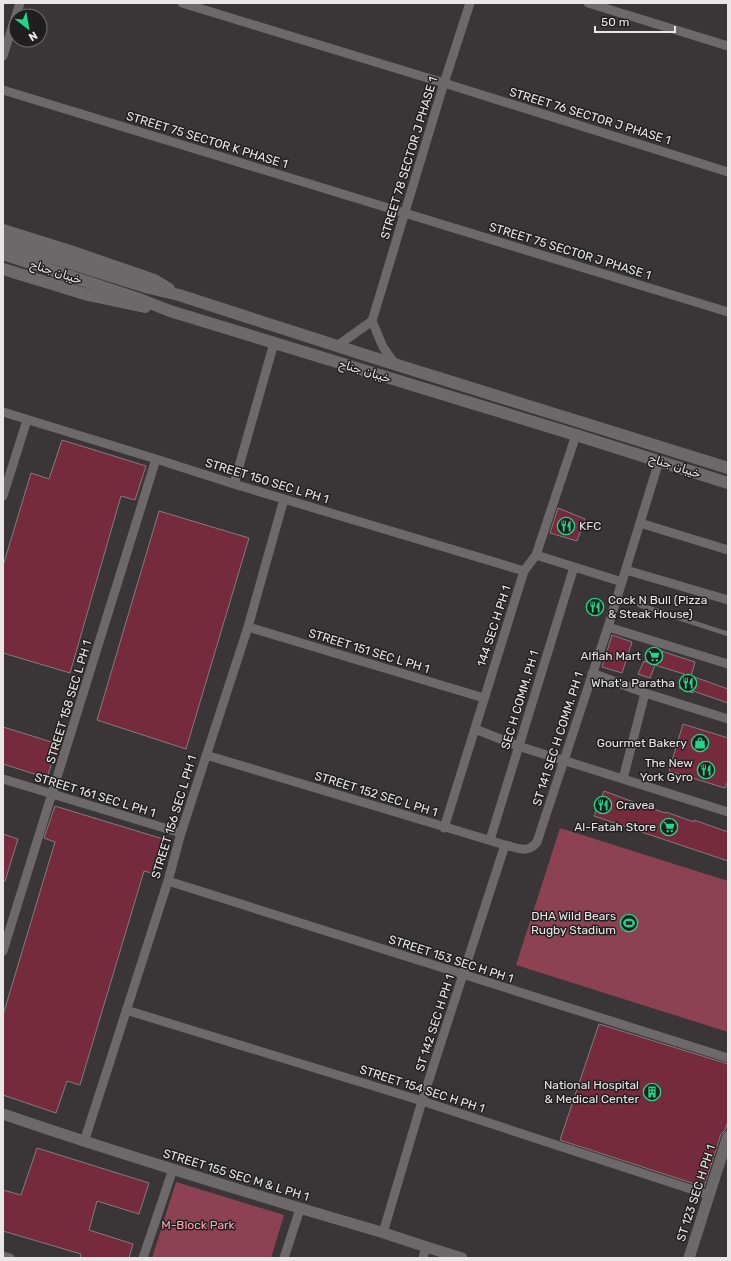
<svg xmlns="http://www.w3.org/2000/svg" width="731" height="1261" viewBox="0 0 731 1261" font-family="Rubik,'Noto Naskh Arabic',sans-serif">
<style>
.green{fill:#8d4254}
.building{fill:#752a3e;stroke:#817d7d}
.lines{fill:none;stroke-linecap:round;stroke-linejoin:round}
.service{stroke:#6d696a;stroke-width:4.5}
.minor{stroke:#6d696a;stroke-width:9}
.tertiary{stroke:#6d696a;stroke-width:11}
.secondary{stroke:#6d696a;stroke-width:12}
.labels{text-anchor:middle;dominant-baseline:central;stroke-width:3;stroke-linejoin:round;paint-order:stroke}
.street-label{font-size:12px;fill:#e8e6e6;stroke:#201e1e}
.poi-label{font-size:12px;fill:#e8e6e6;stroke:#201e1e;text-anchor:end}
.park-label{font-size:12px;fill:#ffa5b6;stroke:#201e1e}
</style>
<rect width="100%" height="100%" fill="#3a3637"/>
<path class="green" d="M560 828 728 881V1032L516 965Z
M176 1182 284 1215 271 1258H152Z"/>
<path class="building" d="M62 440 146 466 135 500 121 496 70 673 3 653V566L31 473 49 479Z
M558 508 585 519 577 541 550 533Z
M159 511 249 538 186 749 97 720Z
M612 635 632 642 622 673 602 667Z
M652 648 695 662 691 676 689 675 728 689V703L693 691V693L679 688 684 674 655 665 650 678 638 674 644 661 647 662Z
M683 724 728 738V780L725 788 669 771Z
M3 727 58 744 47 778 3 764Z
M604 791 639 804 665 813 666 812 694 822V820L728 832V861L594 816Z
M55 806 163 839 152 873 144 871 80 1085 67 1081 56 1113 3 1095V1015L55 842 44 838Z
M3 834 18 839 5 881H3Z
M599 1024 728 1064V1121L725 1130 721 1134 704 1187 560 1140Z
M37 1148 149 1183 139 1214 97 1201 89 1230 133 1244 129 1258H80L81 1254 3 1231V1190L21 1195Z"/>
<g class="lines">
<path class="service" d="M639 605 728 634"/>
<path class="minor" d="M182 3 444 83 728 172
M588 3 728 46
M3 56 20 3
M3 90 728 312
M337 346 372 321
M395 364 383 347 372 321 444 83 470 3
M3 412 156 459 234 484 524 571
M234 484 274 343
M3 496 27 420
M640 523 728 550
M536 555 622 582
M626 570 728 600
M248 627 484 698
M608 627 728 664
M592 673 645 693 728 719
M475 729 518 746 728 812
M206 755 505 845C518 848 528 854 537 842L608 627 659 461
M3 779 181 833
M623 779 645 693
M444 828 524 571 536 555 576 435
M490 840 574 567
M168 881 728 1058
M3 951 156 459
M126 1010 422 1101 709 1195
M84 1142 168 881 181 833 248 627 284 499
M383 1233 422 1101 505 845
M3 1256 10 1258
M143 1258 173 1169
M284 1258 300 1209
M423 1258 426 1247"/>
<path class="tertiary" d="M3 1114C128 1157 255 1195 381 1232 408 1241 435 1250 462 1258
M689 1258 728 1136"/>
<path class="secondary" d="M3 230 73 252 154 280 169 289
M3 242 149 288 179 295 362 354 728 468
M3 254 142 300 170 311 576 435 728 483
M3 269 88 295 145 307"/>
</g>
<defs>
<symbol id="restaurant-ring" viewBox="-11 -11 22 22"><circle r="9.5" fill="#201e1e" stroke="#1fd887" stroke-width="1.5"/><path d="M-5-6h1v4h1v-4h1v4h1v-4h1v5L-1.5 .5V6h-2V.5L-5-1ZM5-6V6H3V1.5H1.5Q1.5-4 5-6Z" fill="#1fd887"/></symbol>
<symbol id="supermarket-ring" viewBox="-11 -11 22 22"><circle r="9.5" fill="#201e1e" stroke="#1fd887" stroke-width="1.5"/><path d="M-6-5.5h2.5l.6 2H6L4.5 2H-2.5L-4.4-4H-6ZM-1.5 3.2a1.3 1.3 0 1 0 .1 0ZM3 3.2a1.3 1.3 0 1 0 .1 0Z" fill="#1fd887"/></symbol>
<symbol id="shop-ring" viewBox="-11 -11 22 22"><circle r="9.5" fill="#201e1e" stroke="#1fd887" stroke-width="1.5"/><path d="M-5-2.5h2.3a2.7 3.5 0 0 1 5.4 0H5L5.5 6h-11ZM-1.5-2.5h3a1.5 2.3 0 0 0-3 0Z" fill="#1fd887"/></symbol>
<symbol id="stadium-ring" viewBox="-11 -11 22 22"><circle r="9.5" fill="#201e1e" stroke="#1fd887" stroke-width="1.5"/><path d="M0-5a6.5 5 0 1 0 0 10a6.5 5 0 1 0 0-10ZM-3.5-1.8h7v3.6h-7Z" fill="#1fd887"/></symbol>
<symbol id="building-ring" viewBox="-11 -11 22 22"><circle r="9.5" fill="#201e1e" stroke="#1fd887" stroke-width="1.5"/><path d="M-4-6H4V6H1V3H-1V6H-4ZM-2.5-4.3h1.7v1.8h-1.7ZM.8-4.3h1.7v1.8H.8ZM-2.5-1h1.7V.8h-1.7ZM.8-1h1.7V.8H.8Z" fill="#1fd887"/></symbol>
</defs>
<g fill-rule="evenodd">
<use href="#restaurant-ring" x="556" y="516" width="20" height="20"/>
<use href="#restaurant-ring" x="585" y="597" width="20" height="20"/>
<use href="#supermarket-ring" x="644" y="646" width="20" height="20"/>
<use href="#restaurant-ring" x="678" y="673" width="20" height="20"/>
<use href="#shop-ring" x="690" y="733" width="20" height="20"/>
<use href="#restaurant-ring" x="696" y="760" width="20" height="20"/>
<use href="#restaurant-ring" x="593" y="795" width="20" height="20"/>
<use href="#supermarket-ring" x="659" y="817" width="20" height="20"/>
<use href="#stadium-ring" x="619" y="913" width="20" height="20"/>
<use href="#building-ring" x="642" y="1082" width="20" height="20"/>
</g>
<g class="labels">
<g class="street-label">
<text transform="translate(590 116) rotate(17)">STREET 76 SECTOR J PHASE 1</text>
<text transform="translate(207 140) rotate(17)">STREET 75 SECTOR K PHASE 1</text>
<text transform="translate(409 158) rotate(-73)">STREET 78 SECTOR J PHASE 1</text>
<text transform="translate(570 251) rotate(17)">STREET 75 SECTOR J PHASE 1</text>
<text transform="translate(56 272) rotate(18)">خیبان جناح</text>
<text transform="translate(365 371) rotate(17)">خیبان جناح</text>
<text transform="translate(675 466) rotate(18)">خیبان جناح</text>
<text transform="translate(267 481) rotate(17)">STREET 150 SEC L PH 1</text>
<text transform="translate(494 626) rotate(-72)">144 SEC H PH 1</text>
<text transform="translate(369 651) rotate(17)">STREET 151 SEC L PH 1</text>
<text transform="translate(520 700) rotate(-73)">SEC H COMM. PH 1</text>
<text transform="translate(69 702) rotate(-73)">STREET 158 SEC L PH 1</text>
<text transform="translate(558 739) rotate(-72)">ST 141 SEC H COMM. PH 1</text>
<text transform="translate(376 794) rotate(17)">STREET 152 SEC L PH 1</text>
<text transform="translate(95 795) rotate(17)">STREET 161 SEC L PH 1</text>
<text transform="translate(174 817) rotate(-73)">STREET 156 SEC L PH 1</text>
<text transform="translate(451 959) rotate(18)">STREET 153 SEC H PH 1</text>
<text transform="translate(435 1023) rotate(-72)">ST 142 SEC H PH 1</text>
<text transform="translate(422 1089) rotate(18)">STREET 154 SEC H PH 1</text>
<text transform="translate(236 1175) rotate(17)">STREET 155 SEC M &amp; L PH 1</text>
<text transform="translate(696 1193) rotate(-72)">ST 123 SEC H PH 1</text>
</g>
<g class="poi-label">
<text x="579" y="526" text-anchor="start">KFC</text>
<text x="608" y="600" text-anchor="start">Cock N Bull (Pizza<tspan x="608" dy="14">&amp; Steak House)</tspan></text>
<text x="641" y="656">Alflah Mart</text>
<text x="675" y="683">What'a Paratha</text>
<text x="687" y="743">Gourmet Bakery</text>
<text x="693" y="763">The New<tspan x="693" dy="14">York Gyro</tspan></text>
<text x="616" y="805" text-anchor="start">Cravea</text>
<text x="656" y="827">Al-Fatah Store</text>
<text x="616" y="916">DHA Wild Bears<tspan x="616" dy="14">Rugby Stadium</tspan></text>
<text x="639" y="1085">National Hospital<tspan x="639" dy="14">&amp; Medical Center</tspan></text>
</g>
<g class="park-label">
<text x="198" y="1225">M-Block Park</text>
</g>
</g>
<rect width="731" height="1261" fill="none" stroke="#e8e6e6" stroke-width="8"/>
<g transform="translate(28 28) rotate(149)"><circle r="19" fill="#201e1e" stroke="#706e6e"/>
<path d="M0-3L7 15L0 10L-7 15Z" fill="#1fd887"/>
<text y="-6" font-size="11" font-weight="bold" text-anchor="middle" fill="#e8e6e6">N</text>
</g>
<path d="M595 26v6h80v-6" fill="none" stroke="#e8e6e6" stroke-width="2"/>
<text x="601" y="26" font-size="12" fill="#e8e6e6" stroke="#201e1e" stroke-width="3" paint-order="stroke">50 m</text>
</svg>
